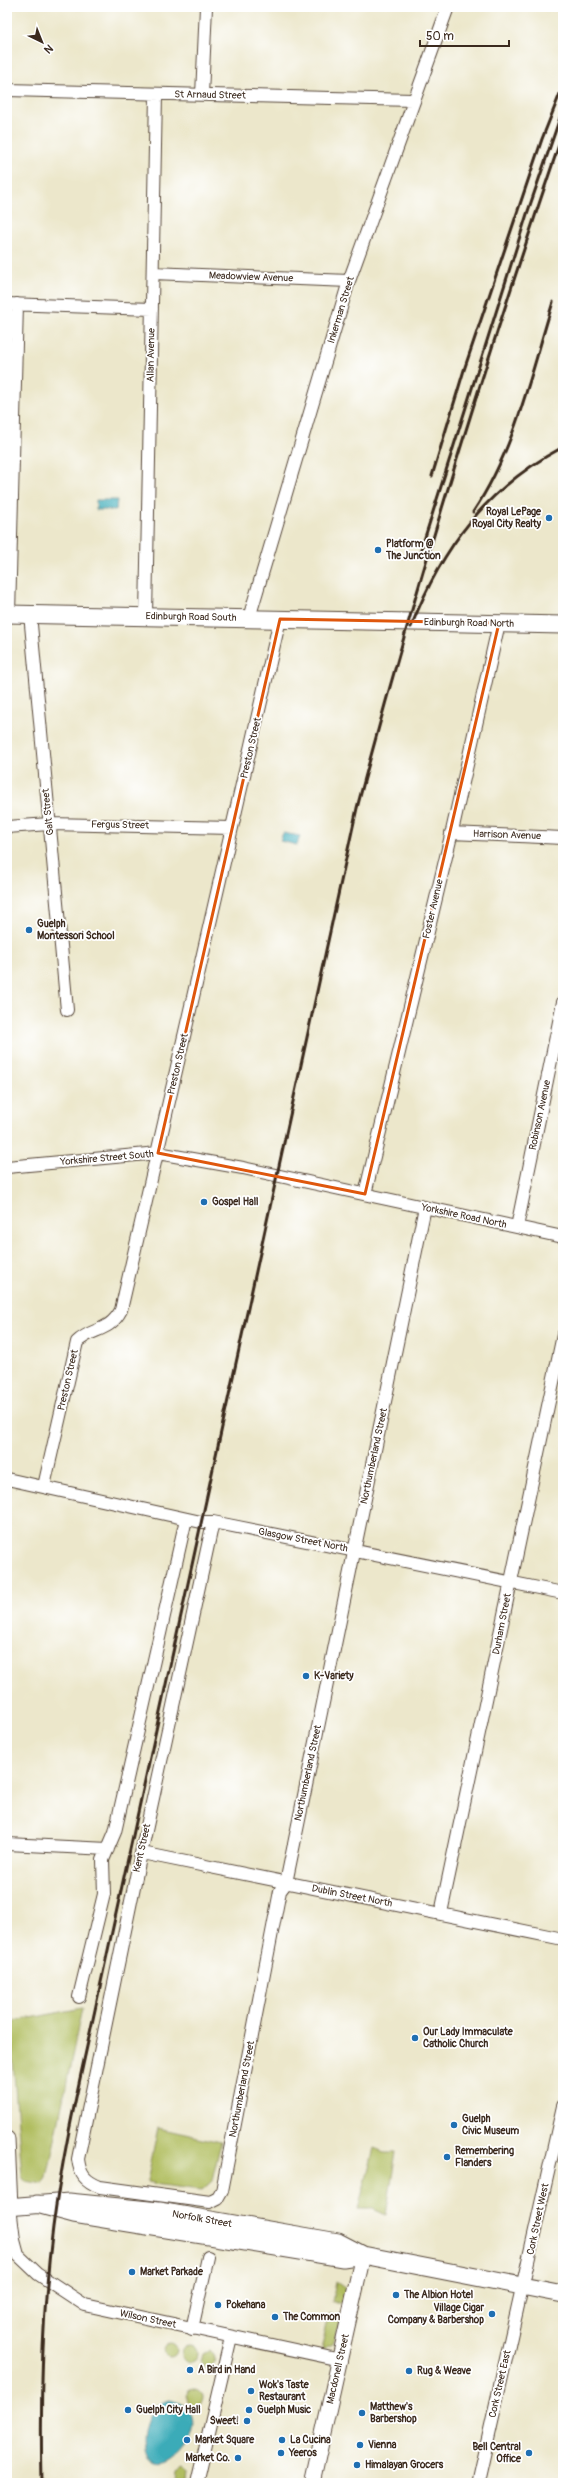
<svg xmlns="http://www.w3.org/2000/svg" width="570" height="2490" viewBox="0 0 570 2490" font-family="Pangolin,sans-serif">
<style>
.green{fill:#b0bd5f;stroke:#76743e}
.water{fill:#3babb8;stroke:#3b6a6b}
.lines{fill:none;stroke-linecap:round;stroke-linejoin:round}
.minor-casing{stroke:#564638;stroke-width:14}
.tertiary-casing{stroke:#564638;stroke-width:17}
.secondary-casing{stroke:#564638;stroke-width:19}
.minor{stroke:#fff;stroke-width:12}
.tertiary{stroke:#fff;stroke-width:15}
.secondary{stroke:#fff;stroke-width:17}
.rail{stroke:#3b2a1e;stroke-width:3}
.marked{fill:none;stroke:#df570d;stroke-width:3;stroke-linejoin:round}
.poi-dot{fill:#1f6fb2;stroke:#fff;stroke-width:1.5}
.labels{text-anchor:middle;dominant-baseline:central;stroke-width:3.5;stroke-linejoin:round;paint-order:stroke}
.street-label{font-size:10px;fill:#3b2a1e;stroke:#fff}
.poi-label{font-size:10px;font-weight:bold;fill:#3b2a1e;stroke:#fff;text-anchor:start}
</style>
<rect width="100%" height="100%" fill="#fff"/>
<filter id="ink" filterUnits="userSpaceOnUse"><feTurbulence type="fractalNoise" baseFrequency=".025" numOctaves="2"/><feDisplacementMap in="SourceGraphic" scale="8" xChannelSelector="R" yChannelSelector="G"/><feConvolveMatrix kernelMatrix="1 2 1 2 8 2 1 2 1" color-interpolation-filters="sRGB"/></filter>
<filter id="wash" filterUnits="userSpaceOnUse"><feTurbulence type="fractalNoise" baseFrequency=".012" numOctaves="4" result="noise"/><feDisplacementMap in="SourceGraphic" scale="16" xChannelSelector="R" yChannelSelector="G"/><feGaussianBlur stdDeviation="0.9" result="paint"/><feColorMatrix in="noise" values="0 0 0 0 0 0 0 0 0 0 0 0 0 0 0 0 0 1.4 0 .05"/><feComposite in="paint" operator="in"/></filter>
<g filter="url(#wash)">
<rect width="100%" height="100%" fill="#ece7cb"/>
<path class="green" d="M82 2008 47 2178 43 2184 26 2181 22 2176 10 2022Z
M158 2128 221 2142 212 2181 202 2190 153 2184 154 2182 147 2181Z
M374 2148 384 2152H396L386 2215 373 2209H358Z
M336 2282 346 2289 345 2303H332Z
M329 2314 342 2318 332 2345 321 2350Z
M163 2350a7 7 0 1 1 14 0a7 7 0 1 1-14 0Z
M182 2354a8 8 0 1 1 16 0a8 8 0 1 1-16 0Z
M209 2351 213 2355 215 2363 209 2369H205L201 2362 203 2354Z
M187 2397a8 8 0 1 1 16 0a8 8 0 1 1-16 0Z
M183 2470 188 2474 187 2483H176L177 2474Z"/>
<path class="water" d="M96 500H117L116 510H96Z
M283 833 300 836 297 845 280 841Z
M169 2400C227 2406 168 2490 147 2457 139 2440 148 2404 169 2400Z"/>
</g>
<g filter="url(#ink)">
<g class="lines">
<defs>
<path id="minor" d="M7 90 413 100
M202 95 206 7
M153 273 349 281
M7 304 152 309
M9 614 17 304
M30 614 67 1010
M146 616 156 94
M249 618 349 281 448 7
M7 827 49 824 232 828
M451 833 563 838
M7 1167 158 1153 243 1168 563 1237
M365 1194 450 840 499 623
M517 1227 563 1002
M7 1479 201 1522H213L563 1593
M44 1486 77 1342C92 1327 109 1333 121 1310L280 619
M213 1522 137 1872 78 2159C80 2175 85 2181 100 2187L210 2202 218 2198 222 2191 280 1891 286 1883 425 1207
M7 1844 108 1849
M142 1853 563 1939
M441 1913 563 1335
M79 1997 104 1894 103 1860 115 1832 186 1519
M10 2207 14 2240 18 2255 38 2274 85 2305 341 2360
M192 2329 208 2257
M197 2483 231 2337
M478 2483 563 2106"/>
<path id="tertiary" d="M7 2139 10 2207
M312 2483 363 2255"/>
<path id="secondary" d="M7 614 563 625
M37 2204 74 2214 343 2258 363 2255 563 2294
M7 2207 69 2202 159 2211 338 2242 363 2255"/>
</defs>
<use href="#minor" class="minor-casing"/>
<use href="#tertiary" class="tertiary-casing"/>
<use href="#secondary" class="secondary-casing"/>
<use href="#minor" class="minor"/>
<use href="#tertiary" class="tertiary"/>
<use href="#secondary" class="secondary"/>
<path class="rail" d="M432 476 464 370 542 139 563 86
M473 512C515 450 531 373 553 302
M420 553 527 214 563 109
M411 627C442 547 486 488 563 447
M42 2483C40 2397 42 2312 53 2227 62 2157 78 2088 93 2019L357 808C417 580 487 356 563 133"/>
</g>
</g>
<path class="marked" d="M280 619 499 623 365 1194 158 1153Z"/>
<g class="poi-dot">
<circle cx="549" cy="518" r="4"/>
<circle cx="378" cy="550" r="4"/>
<circle cx="29" cy="930" r="4"/>
<circle cx="204" cy="1202" r="4"/>
<circle cx="306" cy="1676" r="4"/>
<circle cx="415" cy="2038" r="4"/>
<circle cx="454" cy="2125" r="4"/>
<circle cx="447" cy="2157" r="4"/>
<circle cx="132" cy="2272" r="4"/>
<circle cx="396" cy="2295" r="4"/>
<circle cx="218" cy="2305" r="4"/>
<circle cx="492" cy="2314" r="4"/>
<circle cx="275" cy="2317" r="4"/>
<circle cx="190" cy="2370" r="4"/>
<circle cx="409" cy="2371" r="4"/>
<circle cx="251" cy="2391" r="4"/>
<circle cx="128" cy="2410" r="4"/>
<circle cx="249" cy="2410" r="4"/>
<circle cx="362" cy="2413" r="4"/>
<circle cx="247" cy="2421" r="4"/>
<circle cx="187" cy="2440" r="4"/>
<circle cx="282" cy="2440" r="4"/>
<circle cx="360" cy="2445" r="4"/>
<circle cx="281" cy="2453" r="4"/>
<circle cx="529" cy="2453" r="4"/>
<circle cx="238" cy="2458" r="4"/>
<circle cx="357" cy="2465" r="4"/>
</g>
<g class="labels">
<g class="street-label">
<text transform="translate(210 95) rotate(1)">St Arnaud Street</text>
<text transform="translate(251 277) rotate(2)">Meadowview Avenue</text>
<text transform="translate(341 310) rotate(-73)">Inkerman Street</text>
<text transform="translate(151 355) rotate(-89)">Allan Avenue</text>
<text transform="translate(191 617) rotate(1)">Edinburgh Road South</text>
<text transform="translate(469 623) rotate(1)">Edinburgh Road North</text>
<text transform="translate(251 748) rotate(-77)">Preston Street</text>
<text transform="translate(48 812) rotate(-96)">Galt Street</text>
<text transform="translate(120 825) rotate(1)">Fergus Street</text>
<text transform="translate(507 835) rotate(2)">Harrison Avenue</text>
<text transform="translate(433 909) rotate(-77)">Foster Avenue</text>
<text transform="translate(178 1064) rotate(-77)">Preston Street</text>
<text transform="translate(540 1115) rotate(-78)">Robinson Avenue</text>
<text transform="translate(107 1158) rotate(-5)">Yorkshire Street South</text>
<text transform="translate(464 1216) rotate(12)">Yorkshire Road North</text>
<text transform="translate(68 1380) rotate(-77)">Preston Street</text>
<text transform="translate(374 1456) rotate(-78)">Northumberland Street</text>
<text transform="translate(303 1540) rotate(11)">Glasgow Street North</text>
<text transform="translate(502 1624) rotate(-79)">Durham Street</text>
<text transform="translate(308 1773) rotate(-78)">Northumberland Street</text>
<text transform="translate(142 1848) rotate(-77)">Kent Street</text>
<text transform="translate(352 1896) rotate(11)">Dublin Street North</text>
<text transform="translate(242 2089) rotate(-79)">Northumberland Street</text>
<text transform="translate(202 2219) rotate(10)">Norfolk Street</text>
<text transform="translate(538 2219) rotate(-78)">Cork Street West</text>
<text transform="translate(148 2319) rotate(12)">Wilson Street</text>
<text transform="translate(338 2369) rotate(-77)">Macdonell Street</text>
<text transform="translate(500 2384) rotate(-77)">Cork Street East</text>
</g>
<g class="poi-label">
<text x="541" y="512" text-anchor="end">Royal LePage<tspan x="541" dy="12">Royal City Realty</tspan></text>
<text x="386" y="544">Platform @<tspan x="386" dy="12">The Junction</tspan></text>
<text x="37" y="924">Guelph<tspan x="37" dy="12">Montessori School</tspan></text>
<text x="212" y="1202">Gospel Hall</text>
<text x="314" y="1676">K-Variety</text>
<text x="423" y="2032">Our Lady Immaculate<tspan x="423" dy="12">Catholic Church</tspan></text>
<text x="462" y="2119">Guelph<tspan x="462" dy="12">Civic Museum</tspan></text>
<text x="455" y="2151">Remembering<tspan x="455" dy="12">Flanders</tspan></text>
<text x="140" y="2272">Market Parkade</text>
<text x="404" y="2295">The Albion Hotel</text>
<text x="226" y="2305">Pokehana</text>
<text x="484" y="2308" text-anchor="end">Village Cigar<tspan x="484" dy="12">Company &amp; Barbershop</tspan></text>
<text x="283" y="2317">The Common</text>
<text x="198" y="2370">A Bird in Hand</text>
<text x="417" y="2371">Rug &amp; Weave</text>
<text x="259" y="2385">Wok's Taste<tspan x="259" dy="12">Restaurant</tspan></text>
<text x="370" y="2407">Matthew's<tspan x="370" dy="12">Barbershop</tspan></text>
<text x="136" y="2410">Guelph City Hall</text>
<text x="257" y="2410">Guelph Music</text>
<text x="239" y="2421" text-anchor="end">Sweet!</text>
<text x="195" y="2440">Market Square</text>
<text x="290" y="2440">La Cucina</text>
<text x="368" y="2445">Vienna</text>
<text x="521" y="2447" text-anchor="end">Bell Central<tspan x="521" dy="12">Office</tspan></text>
<text x="289" y="2453">Yeeros</text>
<text x="230" y="2458" text-anchor="end">Market Co.</text>
<text x="365" y="2465">Himalayan Grocers</text>
</g>
</g>
<rect width="570" height="2490" fill="none" stroke="#fff" stroke-width="24"/>
<g transform="translate(42 42) rotate(137)" stroke="#ffffff" stroke-width="3" paint-order="stroke">
<path d="M0-3L7 15L0 10L-7 15Z" fill="#3b2a1e"/>
<text y="-6" font-size="11" font-weight="bold" text-anchor="middle" fill="#3b2a1e">N</text>
</g>
<path d="M420 40v6h89v-6" fill="none" stroke="#3b2a1e" stroke-width="2"/>
<text x="426" y="40" font-size="12" fill="#3b2a1e" stroke="#ffffff" stroke-width="3" paint-order="stroke">50 m</text>
</svg>
